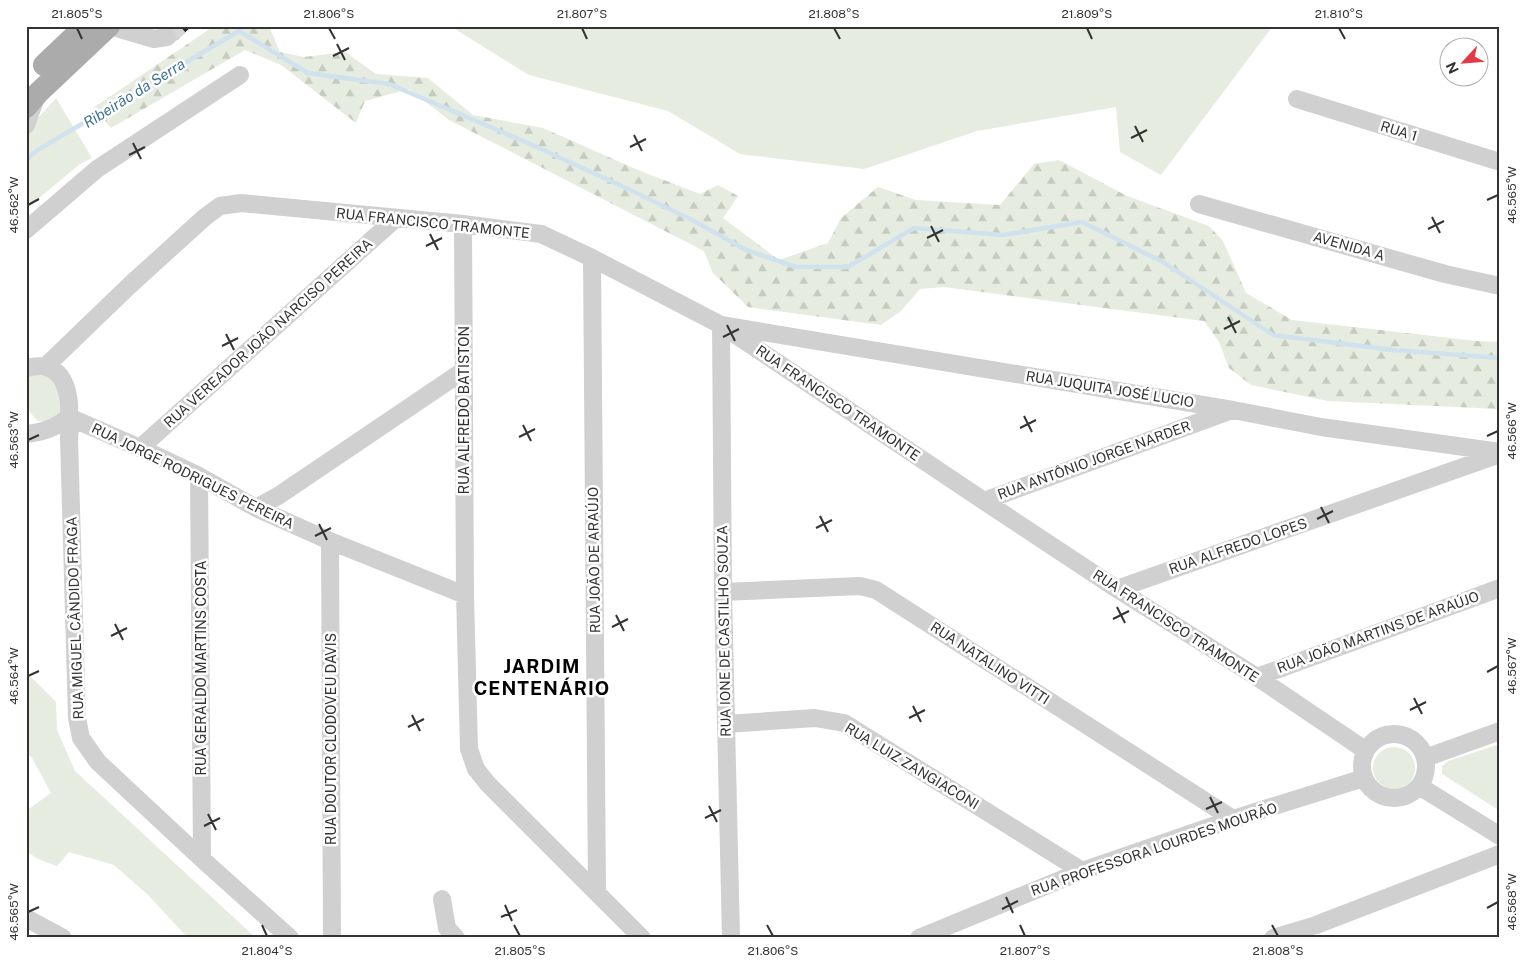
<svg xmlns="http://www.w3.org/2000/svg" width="1526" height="964" viewBox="0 0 1526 964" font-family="'Public Sans',sans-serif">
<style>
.green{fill:#e6ecdf}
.forest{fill:url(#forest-firs)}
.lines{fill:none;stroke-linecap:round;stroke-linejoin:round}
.stream{stroke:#cfe2ee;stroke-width:4.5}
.building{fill:url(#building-hatch)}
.minor-tunnel{stroke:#d6d6d6;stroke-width:18;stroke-dasharray:18 9;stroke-linecap:butt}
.minor{stroke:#d0d0d0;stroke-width:18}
.major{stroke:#ababab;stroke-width:22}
.ticks{fill:none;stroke:#333;stroke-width:2}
.labels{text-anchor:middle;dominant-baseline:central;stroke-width:5;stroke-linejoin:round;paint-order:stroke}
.street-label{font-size:14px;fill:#333;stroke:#fff}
.water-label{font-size:15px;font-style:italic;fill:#3f7597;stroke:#fff}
.district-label{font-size:19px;font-weight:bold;letter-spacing:1px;fill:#000;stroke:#fff}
.neatline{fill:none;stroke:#333;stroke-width:2}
.ticks-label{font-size:12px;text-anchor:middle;fill:#333}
</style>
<defs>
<pattern id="forest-firs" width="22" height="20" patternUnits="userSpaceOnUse" patternTransform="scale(1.25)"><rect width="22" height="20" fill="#e6ecdf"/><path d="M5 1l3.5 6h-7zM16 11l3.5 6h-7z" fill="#c6cbc0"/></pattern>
<pattern id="building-hatch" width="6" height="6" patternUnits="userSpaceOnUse" patternTransform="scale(1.25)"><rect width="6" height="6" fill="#1a1a1a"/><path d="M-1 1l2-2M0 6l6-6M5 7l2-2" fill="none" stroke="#333"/></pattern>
</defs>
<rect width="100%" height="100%" fill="#fff"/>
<path class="green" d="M450 26H1273L1161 175 1120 152 1116 107 977 131 864 169 740 154 668 111 529 75Z
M56 98 92 158 80 164 26 209V131Z
M47 373 58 386 62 412 47 422 38 421C34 417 30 413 28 408 25 400 24 381 30 375 34 372 42 373 47 373Z
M26 672 56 702 57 730 75 771 256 938H188L147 894 114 865 69 852 57 866 38 859 26 851V811L51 793 32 758 26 752Z
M1500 744V811L1442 774V766L1448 761Z
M1373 768a21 21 0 1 1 42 0a21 21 0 1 1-42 0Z"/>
<path class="forest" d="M214 26H269L280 52 304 57 345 52 376 74 428 78 473 115 543 128 638 170 700 194 718 185 738 196 723 218 779 260 828 243 841 218 878 187 916 200 1000 205 1034 164 1059 160 1127 196 1209 226 1223 241 1246 293 1292 320 1477 341 1500 342V409L1328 401 1251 385 1229 368 1219 342 1204 321 944 287 920 289 901 311 881 325 748 307 713 273 704 251 449 120 409 89 365 101 356 123 281 65 245 50 111 128 93 108Z"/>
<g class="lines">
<path class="stream" d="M239 31 308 73 389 84 528 143 626 188 694 221 746 250 796 267H848L914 228 1003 235 1082 222 1163 262 1273 335 1393 350 1500 358
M26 160 36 151 239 31 242 26"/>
</g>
<path class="building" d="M168 26H192L177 40 176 31Z"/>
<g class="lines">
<path class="minor-tunnel" d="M167 37 180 26"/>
<path class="minor" d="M110 26 154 39 167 37
M1297 99 1500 162
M26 125 37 95
M1199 204 1445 274 1500 286
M463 224 465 595 469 749 476 769 488 784 642 938
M26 230 97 169 240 75
M592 258 597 892
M46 366 130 285 205 217 220 206 241 203 463 224 541 234 592 258 721 325 984 501 1117 589 1257 677 1365 750
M26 368C32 367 41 365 46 367 67 372 70 399 69 417 55 428 44 432 26 434
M69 417 140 448 199 476 256 508 330 541 465 595
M71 418 69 438 77 718 81 738 98 762 202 859 290 938
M140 448 395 219
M199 476 202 859
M984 501 1232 410
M256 508 278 496 463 371
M330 541 332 938
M1117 589 1500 454
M723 592 860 586 876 590 1233 819
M1257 677 1500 588
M726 724 815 718 844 723 1082 871
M1362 766a32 32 0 1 1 64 0a32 32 0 1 1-64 0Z
M1425 758 1500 731
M1419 786 1500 836
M442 899 447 928 456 938
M26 918 63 938
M731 938 723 592 721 325 1233 410 1321 427 1500 452
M919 938 1082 871 1233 819 1364 778
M1273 938 1316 925 1500 854"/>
<path class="major" d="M44 65 85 26
M26 107 38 93 109 26"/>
</g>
<path class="ticks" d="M77 28 82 39M329 28 335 39M582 28 587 39M834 28 840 39M1087 28 1092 39M1339 28 1345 39M337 44 345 60M333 56 349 48M1135 126 1143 142M634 135 642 151M1131 138 1147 130M133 143 141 159M630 147 646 139M129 155 145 147M1487 200 1498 195M28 205 39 199M1432 217 1440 233M931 226 939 242M1428 229 1444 221M430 234 438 250M927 238 943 230M426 246 442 238M1228 317 1236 333M727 325 735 341M1224 329 1240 321M226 334 234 350M723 337 739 329M222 346 238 338M1024 416 1032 432M523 425 531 441M1020 428 1036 420M1487 436 1498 431M519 437 535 429M28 440 39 435M1321 507 1329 523M820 516 828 532M1317 519 1333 511M319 524 327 540M816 528 832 520M315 536 331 528M1117 607 1125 623M616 615 624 631M1113 619 1129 611M115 624 123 640M612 627 628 619M111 636 127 628M1487 672 1498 666M28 676 39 671M1414 698 1422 714M913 706 921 722M1410 710 1426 702M412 715 420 731M909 718 925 710M408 727 424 719M1210 797 1218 813M709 806 717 822M1206 809 1222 802M208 814 216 830M705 818 721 810M204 826 220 818M1006 897 1013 913M505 905 512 921M1487 908 1498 902M1002 909 1018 901M28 912 39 907M501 917 517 910M262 925 267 936M514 925 520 936M767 925 773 936M1020 925 1025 936M1272 925 1278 936"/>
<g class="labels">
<g class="street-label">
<text transform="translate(1399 131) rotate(17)">RUA 1</text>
<text transform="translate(433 223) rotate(6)">RUA FRANCISCO TRAMONTE</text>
<text transform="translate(1349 246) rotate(16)">AVENIDA A</text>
<text transform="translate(268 333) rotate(-42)">RUA VEREADOR JOÃO NARCISO PEREIRA</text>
<text transform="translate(1110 389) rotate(9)">RUA JUQUITA JOSÉ LUCIO</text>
<text transform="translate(838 403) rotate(34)">RUA FRANCISCO TRAMONTE</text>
<text transform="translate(464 410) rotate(-90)">RUA ALFREDO BATISTON</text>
<text transform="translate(1094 460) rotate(-20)">RUA ANTÔNIO JORGE NARDER</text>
<text transform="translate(193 476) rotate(26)">RUA JORGE RODRIGUES PEREIRA</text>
<text transform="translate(1238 546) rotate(-19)">RUA ALFREDO LOPES</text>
<text transform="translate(594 560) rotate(-91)">RUA JOÃO DE ARAÚJO</text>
<text transform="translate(75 618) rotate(-92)">RUA MIGUEL CÂNDIDO FRAGA</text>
<text transform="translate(1176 626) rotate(33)">RUA FRANCISCO TRAMONTE</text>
<text transform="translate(724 631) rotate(-91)">RUA IONE DE CASTILHO SOUZA</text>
<text transform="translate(1378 632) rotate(-20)">RUA JOÃO MARTINS DE ARAÚJO</text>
<text transform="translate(990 663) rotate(33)">RUA NATALINO VITTI</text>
<text transform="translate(201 668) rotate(-90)">RUA GERALDO MARTINS COSTA</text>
<text transform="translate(331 739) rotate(-90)">RUA DOUTOR CLODOVEU DAVIS</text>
<text transform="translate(912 766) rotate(31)">RUA LUIZ ZANGIACONI</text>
<text transform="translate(1154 849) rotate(-19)">RUA PROFESSORA LOURDES MOURÃO</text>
</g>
<g class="water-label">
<text transform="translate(134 93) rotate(-32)">Ribeirão da Serra</text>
</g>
<g class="district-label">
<text x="542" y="666">JARDIM<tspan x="542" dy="22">CENTENÁRIO</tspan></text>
</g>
</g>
<rect width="1526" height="964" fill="none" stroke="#ffffff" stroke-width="55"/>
<g transform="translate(1464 62) rotate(244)"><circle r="24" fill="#ffffff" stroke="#adadad"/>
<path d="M0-4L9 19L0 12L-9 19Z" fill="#e63946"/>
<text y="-8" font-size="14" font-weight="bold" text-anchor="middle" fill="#333333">N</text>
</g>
<rect x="28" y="28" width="1470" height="908" class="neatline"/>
<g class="ticks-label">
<text x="77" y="18">21.805°S</text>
<text x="329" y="18">21.806°S</text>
<text x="582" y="18">21.807°S</text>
<text x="834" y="18">21.808°S</text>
<text x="1087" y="18">21.809°S</text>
<text x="1339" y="18">21.810°S</text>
<text transform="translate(1512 195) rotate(-90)" y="4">46.565°W</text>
<text transform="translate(14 205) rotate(-90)" y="4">46.562°W</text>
<text transform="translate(1512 431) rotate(-90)" y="4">46.566°W</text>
<text transform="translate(14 440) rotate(-90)" y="4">46.563°W</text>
<text transform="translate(1512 666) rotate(-90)" y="4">46.567°W</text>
<text transform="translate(14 676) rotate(-90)" y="4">46.564°W</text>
<text transform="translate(1512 902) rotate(-90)" y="4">46.568°W</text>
<text transform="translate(14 912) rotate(-90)" y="4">46.565°W</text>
<text x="267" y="955">21.804°S</text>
<text x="520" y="955">21.805°S</text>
<text x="773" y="955">21.806°S</text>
<text x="1025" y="955">21.807°S</text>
<text x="1278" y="955">21.808°S</text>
</g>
</svg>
